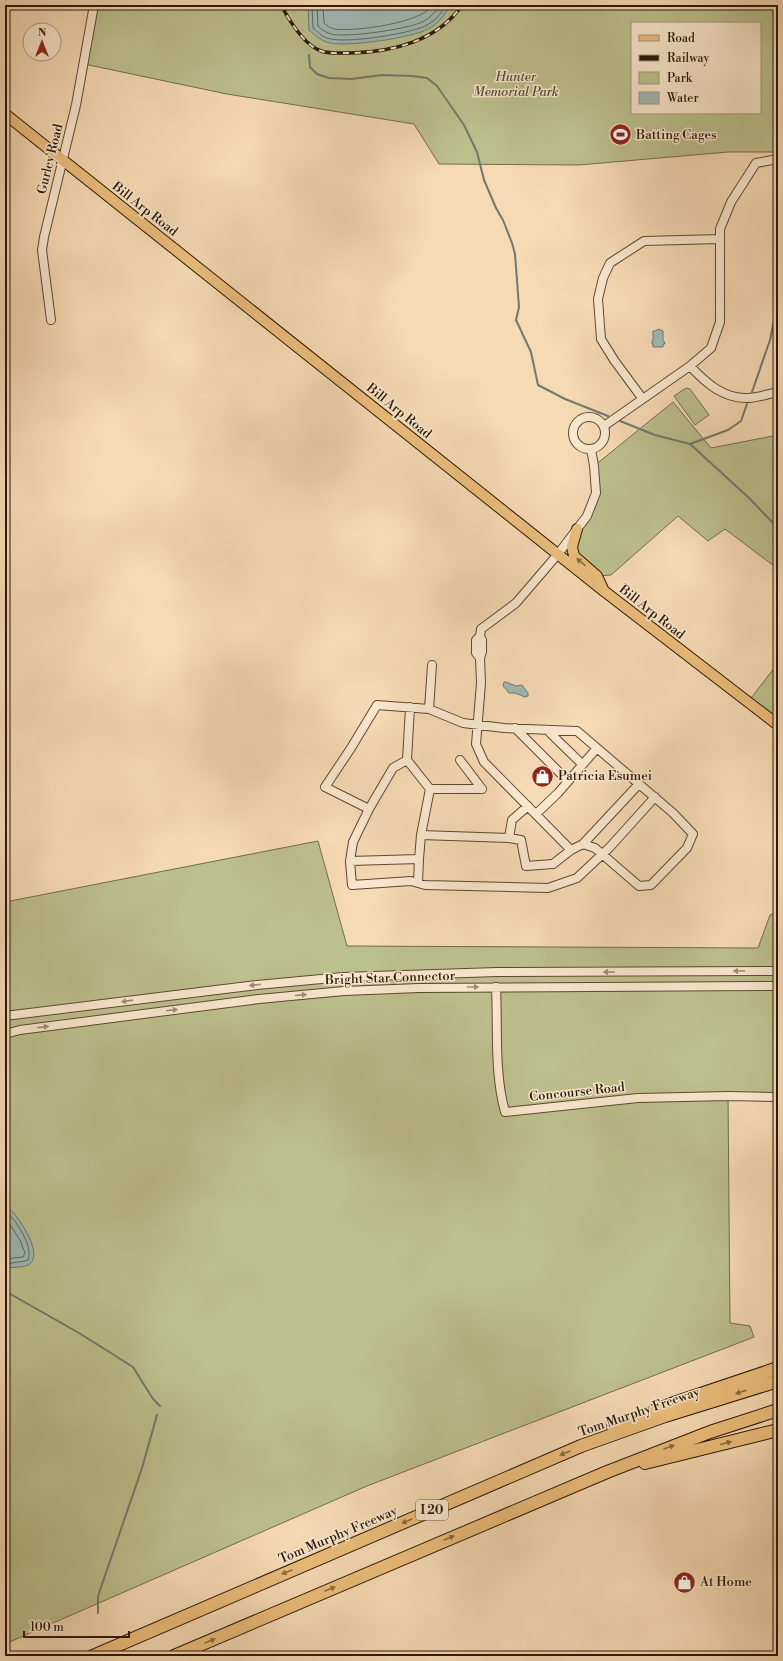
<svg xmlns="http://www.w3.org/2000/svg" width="783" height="1661" viewBox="0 0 783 1661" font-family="'Libre Bodoni',serif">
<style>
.green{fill:#bcc08d;stroke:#746c4a;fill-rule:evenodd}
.water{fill:#9eb9b5;stroke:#707970}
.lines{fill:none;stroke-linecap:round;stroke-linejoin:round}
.shore{stroke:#64685e;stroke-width:1}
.stream{stroke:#707970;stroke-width:2}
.minor-casing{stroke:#5e4833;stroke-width:10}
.major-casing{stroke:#2b1808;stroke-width:12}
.highway-casing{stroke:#2b1808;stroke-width:14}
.minor{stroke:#f9e7ce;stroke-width:8}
.major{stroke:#ebbd7a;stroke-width:10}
.highway{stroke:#ebbd7a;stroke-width:12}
.rail-casing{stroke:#2b1808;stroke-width:3.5}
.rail{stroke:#f9e7ce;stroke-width:2;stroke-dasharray:6;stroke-linecap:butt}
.oneway{fill:#8b6a41}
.oneway2{fill:#9c8a75}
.labels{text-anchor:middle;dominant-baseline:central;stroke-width:3;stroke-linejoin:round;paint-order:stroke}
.shield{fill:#f9e7ce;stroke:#695643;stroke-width:1}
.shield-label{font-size:12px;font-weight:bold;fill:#2b1808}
.park-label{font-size:13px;font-style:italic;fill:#564a30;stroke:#f9e7ce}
.poi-label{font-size:13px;fill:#2b1808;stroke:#f9e7ce;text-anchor:start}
.street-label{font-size:13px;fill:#2b1808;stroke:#f9e7ce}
</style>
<rect width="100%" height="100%" fill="#f6dab4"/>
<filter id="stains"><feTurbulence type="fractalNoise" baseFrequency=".005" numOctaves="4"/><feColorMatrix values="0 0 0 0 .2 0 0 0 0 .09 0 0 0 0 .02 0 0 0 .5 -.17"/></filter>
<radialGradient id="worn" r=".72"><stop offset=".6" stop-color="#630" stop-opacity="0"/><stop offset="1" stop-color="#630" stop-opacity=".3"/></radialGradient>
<path class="green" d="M97 5H778V152H728L579 165 439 164 414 124 227 94 84 64ZM632 23H760V113H632Z
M686 388 690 389 709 415 695 425 674 396Z
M673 402 711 448 778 435V569L725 529 708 541 678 516 611 575 597 576 574 556 577 529 596 493 594 466Z
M778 663V725L748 702Z
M318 841 347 946 758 948 770 915 778 912V1097L728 1096 730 1323 750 1326 754 1337 367 1486 5 1644V902Z"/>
<path class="water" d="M308 5H450C445 15 438 24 428 29 412 38 347 47 330 43 321 41 316 36 309 30Z
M658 329 663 331V341H664L665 344H663V347H653V344H652V341H653V331H656Z
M504 682H506L516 686 522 685 528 693V696L525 697 515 693H509L503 686Z
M5 1205C16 1212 44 1252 30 1264 24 1268 12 1267 5 1268Z"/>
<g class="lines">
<path class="shore" d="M312 5 313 28C319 33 323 38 331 39 349 43 408 34 425 26 434 22 441 14 446 5
M317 5 318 26C322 30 325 32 331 34 346 38 408 29 422 22 430 18 436 12 440 5
M323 5 324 23C327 26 330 28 334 29 354 32 423 23 433 5
M5 1210C15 1219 34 1246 28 1260L25 1261 5 1264
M5 1217 20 1240 25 1253 23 1257 5 1259"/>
<path class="stream" d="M309 55 310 67 317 74 329 78 351 79 382 75 412 76 427 78 437 86 464 125 477 152 484 180 496 208 503 220 512 243 515 254 519 307 516 320 531 352 538 385 565 399 608 416
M752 392 770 340 778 301
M620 421 655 435 690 444 748 497 778 528
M690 444 728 430 741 421 747 404
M5 1291 79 1333 133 1367 153 1399 160 1406
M98 1613V1596L142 1468 157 1415"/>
<defs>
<path id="minor" d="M51 320 42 250 44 237 76 105 94 5
M690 366C705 382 723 399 748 398 757 398 768 394 778 392
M642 398 614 360 601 339 598 299 603 278 610 263 644 241 720 239
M573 433a16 16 0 1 1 32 0a16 16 0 1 1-32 0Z
M604 426 690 366 711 348 720 322V229L731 202 756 163 778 159
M480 636 482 640V652L480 658 481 683 476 744 484 762 571 850 583 844 595 848 639 886 651 885 687 848 693 834 673 813 577 731 504 728 463 723 429 709 377 705 351 748 325 787 369 809 353 842 350 861 419 859 421 835 509 838 512 820 528 806
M480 658 476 653V640L480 636 481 629 516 603 558 554 587 516 596 493 594 466 591 449
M410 707 407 760 430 789H482
M429 709 432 665
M515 728 568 781
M547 730 582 764
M460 760 482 789
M369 809 393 768 407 760
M536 814 558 793 597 748
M421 835 430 789
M509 838 521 840 526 866 553 864 571 850
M583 844 639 784
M350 861 352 885 411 881 425 885 548 888 577 878 610 847 655 797
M418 883 419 859
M496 987C498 1028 494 1072 505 1112L638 1098 728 1096 778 1097
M5 1016 257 985 343 977 497 972 778 971
M5 1034 20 1030 259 999 344 991 419 988 778 986"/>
<path id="major" d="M5 114 604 591 778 725
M577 529 572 547 574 556 597 576 603 589"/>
<path id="highway" d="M613 1427 674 1403 778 1368
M645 1463 778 1430
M93 1656 581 1446 665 1416 778 1381
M174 1656 607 1472 710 1432 778 1410"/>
</defs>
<use href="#minor" class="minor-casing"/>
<use href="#major" class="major-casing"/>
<use href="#highway" class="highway-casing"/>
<use href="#minor" class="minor"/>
<use href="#major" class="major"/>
<use href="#highway" class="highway"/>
<defs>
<path id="rail" d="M281 5C289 20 304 45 321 51 330 54 342 53 351 53 392 52 438 41 462 5"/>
</defs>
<use href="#rail" class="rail-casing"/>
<use href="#rail" class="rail"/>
</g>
<defs><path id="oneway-solid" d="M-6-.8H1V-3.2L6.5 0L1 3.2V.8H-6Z"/></defs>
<g class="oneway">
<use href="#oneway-solid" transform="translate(581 562) rotate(-140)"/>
<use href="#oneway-solid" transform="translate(741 1392) rotate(162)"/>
<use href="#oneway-solid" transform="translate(726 1443) rotate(-15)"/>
<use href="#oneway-solid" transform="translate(669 1447) rotate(-21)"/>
<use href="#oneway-solid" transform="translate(565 1453) rotate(157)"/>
<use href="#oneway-solid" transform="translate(407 1521) rotate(157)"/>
<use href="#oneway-solid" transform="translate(449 1538) rotate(-23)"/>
<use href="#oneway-solid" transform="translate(287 1572) rotate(157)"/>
<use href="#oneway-solid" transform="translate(330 1589) rotate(-23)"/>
<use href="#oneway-solid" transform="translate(210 1641) rotate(-23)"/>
</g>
<g class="oneway2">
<use href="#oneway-solid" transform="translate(739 971) rotate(-180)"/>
<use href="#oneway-solid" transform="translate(609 972) rotate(180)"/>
<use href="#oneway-solid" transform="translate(255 985) rotate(173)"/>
<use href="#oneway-solid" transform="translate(473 987)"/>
<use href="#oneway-solid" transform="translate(301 995) rotate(-5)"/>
<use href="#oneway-solid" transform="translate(127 1001) rotate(172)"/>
<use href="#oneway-solid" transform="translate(172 1010) rotate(-7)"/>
<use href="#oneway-solid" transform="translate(43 1027) rotate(-7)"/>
</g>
<defs>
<symbol id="stadium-disc" viewBox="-11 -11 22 22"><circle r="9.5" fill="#8f2418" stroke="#f9e7ce"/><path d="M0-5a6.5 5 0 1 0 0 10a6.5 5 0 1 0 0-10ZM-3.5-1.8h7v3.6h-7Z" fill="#fff"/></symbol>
<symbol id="shop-disc" viewBox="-11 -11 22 22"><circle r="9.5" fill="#8f2418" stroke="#f9e7ce"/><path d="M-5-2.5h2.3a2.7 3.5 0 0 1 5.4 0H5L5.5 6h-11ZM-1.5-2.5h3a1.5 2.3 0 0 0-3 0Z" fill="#fff"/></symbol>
</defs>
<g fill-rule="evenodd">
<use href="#stadium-disc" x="608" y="122" width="25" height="25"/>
<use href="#shop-disc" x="530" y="764" width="25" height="25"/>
<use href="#shop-disc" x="672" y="1570" width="25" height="25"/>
</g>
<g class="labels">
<rect class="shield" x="416" y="1500" width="32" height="20" rx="3"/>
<g class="shield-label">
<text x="432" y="1510">I 20</text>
</g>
<g class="park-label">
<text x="516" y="77">Hunter<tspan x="516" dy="15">Memorial Park</tspan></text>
</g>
<g class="poi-label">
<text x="636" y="135">Batting Cages</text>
<text x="558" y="776">Patricia Esumei</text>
<text x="700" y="1582">At Home</text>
</g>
<g class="street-label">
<text transform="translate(50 159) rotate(-76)">Gurley Road</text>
<text transform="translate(145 209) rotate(38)">Bill Arp Road</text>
<text transform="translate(399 411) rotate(39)">Bill Arp Road</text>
<text transform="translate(652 612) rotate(38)">Bill Arp Road</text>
<text transform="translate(390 978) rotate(-2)">Bright Star Connector</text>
<text transform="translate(577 1092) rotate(-6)">Concourse Road</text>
<text transform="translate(639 1412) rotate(-19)">Tom Murphy Freeway</text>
<text transform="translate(338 1535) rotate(-23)">Tom Murphy Freeway</text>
</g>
</g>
<rect width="783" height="1661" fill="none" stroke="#f6dab4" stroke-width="20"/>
<rect x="6" y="6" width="771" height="1649" fill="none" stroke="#2b1808" stroke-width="2"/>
<rect x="10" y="10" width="763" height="1641" fill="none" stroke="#2b1808"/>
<rect x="631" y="22" width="130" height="92" fill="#f9e7ce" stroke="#a7947f"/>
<rect x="639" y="35" width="20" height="6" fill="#ebbd7a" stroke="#a7947f"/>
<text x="667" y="42" font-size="12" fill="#2b1808">Road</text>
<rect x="639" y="55" width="20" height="6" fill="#2b1808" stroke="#a7947f"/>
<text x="667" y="62" font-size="12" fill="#2b1808">Railway</text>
<rect x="639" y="72" width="20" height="12" fill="#bcc08d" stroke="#a7947f"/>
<text x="667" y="82" font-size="12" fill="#2b1808">Park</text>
<rect x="639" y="92" width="20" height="12" fill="#9eb9b5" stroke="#a7947f"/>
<text x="667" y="102" font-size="12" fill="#2b1808">Water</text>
<g transform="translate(42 42)"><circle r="19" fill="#f9e7ce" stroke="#a7947f"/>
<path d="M0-3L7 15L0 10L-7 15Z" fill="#8f2418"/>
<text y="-6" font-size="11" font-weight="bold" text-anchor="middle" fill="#2b1808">N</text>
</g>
<path d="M24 1631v6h105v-6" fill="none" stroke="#2b1808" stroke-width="2"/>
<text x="30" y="1631" font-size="12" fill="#2b1808" stroke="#f9e7ce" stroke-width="3" paint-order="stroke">100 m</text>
<rect width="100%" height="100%" filter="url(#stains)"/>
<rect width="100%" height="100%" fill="url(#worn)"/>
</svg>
